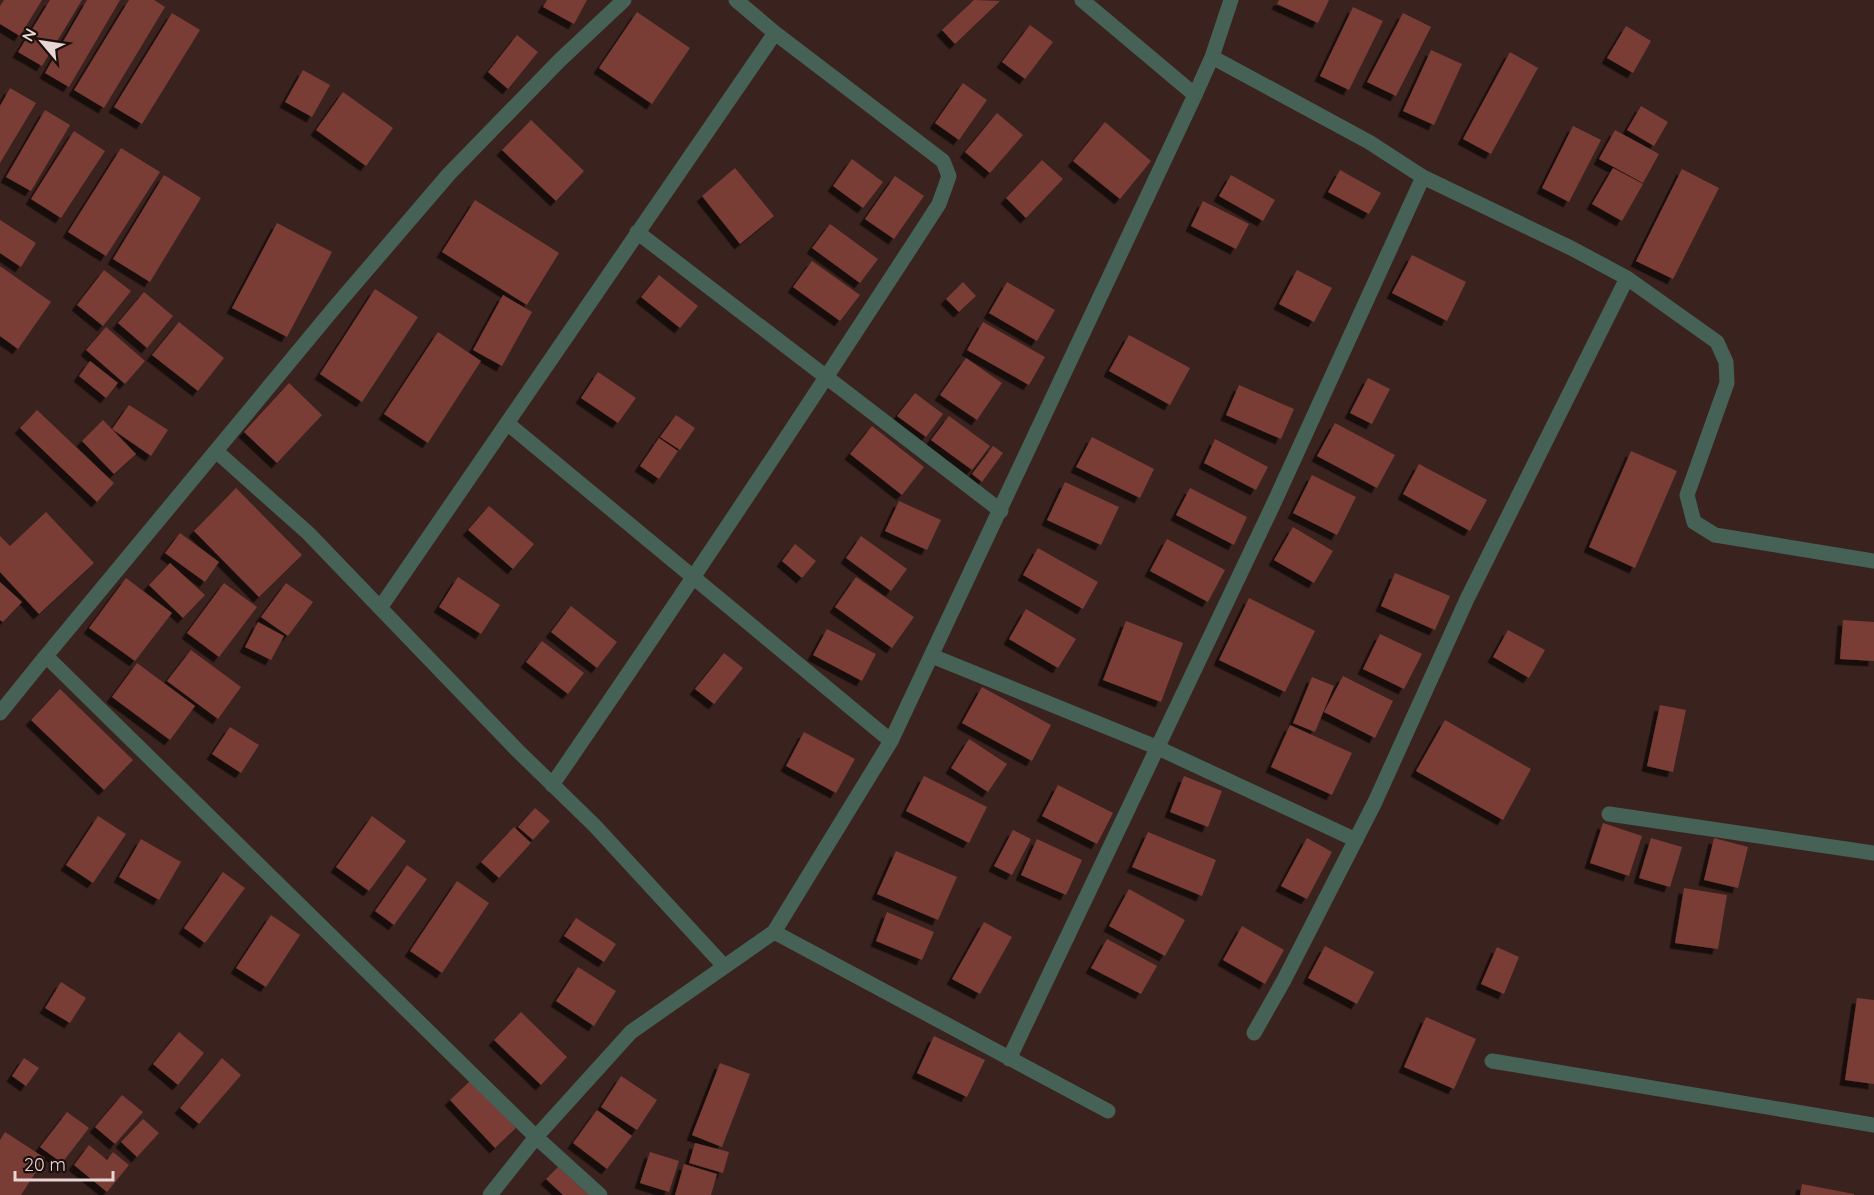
<svg xmlns="http://www.w3.org/2000/svg" width="1874" height="1195" viewBox="0 0 1874 1195" font-family="Quicksand,sans-serif">
<style>
.building{fill:#793c35;filter:url(#shadow)}
.lines{fill:none;stroke-linecap:round;stroke-linejoin:round}
.minor{stroke:#466256;stroke-width:15}
</style>
<defs>
<filter id="shadow"><feDropShadow dx="-5.5" dy="5.5" stdDeviation="0" flood-color="#0009"/></filter>
</defs>
<rect width="100%" height="100%" fill="#3a221f"/>
<path class="building" d="M4 0H42L20 36 0 24V6Z
M50 0H82L42 66 18 52Z
M87 0H120L69 87 45 73Z
M129 0H154L165 7 104 108 74 90Z
M547 0H587L574 24 543 7Z
M974 0 1000 1 955 44 942 30Z
M1279 0H1329L1318 23 1277 4Z
M1353 7 1383 21 1349 90 1320 76Z
M637 12 690 48 652 104 599 68Z
M172 13 200 30 142 124 114 107Z
M1403 13 1431 27 1396 96 1367 82Z
M1030 25 1053 42 1025 79 1002 62Z
M1626 26 1651 41 1633 73 1607 58Z
M517 35 538 52 508 89 488 72Z
M1431 50 1462 64 1434 125 1403 111Z
M1510 52 1538 68 1491 154 1463 139Z
M303 70 330 85 312 117 285 102Z
M963 83 987 100 959 140 935 123Z
M10 88 36 103 0 163V106Z
M343 92 393 128 366 166 316 130Z
M1641 106 1668 122 1654 146 1627 130Z
M45 110 70 125 31 191 6 177Z
M997 113 1023 135 990 173 965 152Z
M531 120 584 171 556 201 502 150Z
M1105 122 1151 161 1120 199 1073 161Z
M1573 126 1601 140 1569 202 1542 188Z
M1615 130 1659 154 1643 183 1599 159Z
M74 131 105 151 61 218 31 199Z
M121 148 160 172 106 256 68 232Z
M852 159 883 182 863 208 833 186Z
M1042 160 1063 179 1026 218 1006 198Z
M735 168 774 216 740 244 702 196Z
M1613 168 1643 184 1622 221 1592 204Z
M1682 169 1719 188 1673 279 1636 261Z
M1340 170 1381 193 1369 214 1328 192Z
M164 175 201 198 150 282 113 259Z
M1231 175 1275 200 1263 221 1219 196Z
M895 176 924 196 894 239 865 219Z
M475 200 559 253 527 305 442 252Z
M1203 201 1249 224 1236 249 1191 226Z
M0 220 36 243 21 267 0 253Z
M277 223 332 252 287 337 232 308Z
M830 224 878 259 860 283 812 248Z
M1412 255 1466 282 1447 321 1392 293Z
M812 261 860 295 840 321 793 287Z
M0 266 51 302 18 349 0 336Z
M104 270 131 291 103 326 77 305Z
M1297 270 1332 288 1314 322 1279 304Z
M659 275 698 306 680 328 641 297Z
M963 282 976 296 959 312 946 299Z
M1007 282 1055 310 1037 341 989 313Z
M375 289 418 317 362 402 320 374Z
M144 292 173 316 147 348 118 323Z
M503 295 532 312 502 366 473 350Z
M179 322 224 358 198 391 152 355Z
M983 322 1045 357 1029 385 967 350Z
M106 327 145 361 125 384 86 350Z
M438 332 481 361 428 443 384 414Z
M1129 335 1190 368 1170 405 1109 371Z
M966 358 1002 383 977 420 940 395Z
M90 361 118 383 106 398 79 376Z
M598 372 636 398 618 423 581 398Z
M1368 378 1390 389 1372 424 1350 413Z
M289 383 322 415 277 463 244 432Z
M1239 385 1294 409 1281 439 1226 415Z
M915 393 943 414 926 437 897 416Z
M129 405 168 430 151 456 112 429Z
M37 410 114 483 97 502 20 428Z
M676 415 695 428 680 450 660 437Z
M949 416 990 446 972 470 931 440Z
M103 420 136 454 114 474 82 441Z
M1335 423 1395 455 1377 488 1317 456Z
M872 426 924 467 902 495 850 454Z
M1092 437 1154 469 1140 498 1076 467Z
M659 438 678 451 659 479 640 466Z
M1215 439 1268 467 1256 490 1204 463Z
M993 446 1003 453 982 482 972 474Z
M1631 451 1677 471 1635 568 1589 547Z
M1419 464 1487 500 1470 531 1403 494Z
M1312 475 1356 497 1337 535 1293 513Z
M1065 482 1119 507 1101 545 1047 520Z
M236 488 302 555 259 597 194 531Z
M1190 488 1247 517 1234 545 1176 515Z
M899 501 941 520 927 550 885 531Z
M489 506 534 544 513 569 468 530Z
M46 512 94 563 39 614 0 572V536L10 546Z
M1293 527 1333 551 1314 583 1274 560Z
M180 533 219 562 205 582 165 553Z
M861 536 907 569 891 591 846 558Z
M1167 539 1225 570 1208 602 1150 571Z
M795 544 816 561 802 578 782 561Z
M1038 548 1098 582 1083 609 1023 575Z
M170 563 205 595 183 618 149 585Z
M1395 573 1450 596 1435 630 1381 606Z
M458 577 500 605 481 634 439 607Z
M856 577 914 617 892 648 835 607Z
M126 578 172 613 135 661 89 628Z
M0 582 22 602 3 622 0 620Z
M224 583 257 607 219 657 187 633Z
M286 583 313 602 288 636 261 617Z
M1249 598 1315 631 1285 692 1219 660Z
M571 606 617 642 597 668 551 632Z
M1026 609 1076 639 1058 668 1009 639Z
M1843 620 1874 622V661L1840 659Z
M1126 621 1183 643 1161 702 1103 680Z
M258 622 284 636 271 660 245 647Z
M827 629 876 654 862 681 813 655Z
M1508 630 1545 650 1529 678 1493 657Z
M1380 634 1422 654 1404 689 1363 669Z
M542 641 584 673 568 694 526 662Z
M191 650 241 687 218 719 167 681Z
M724 653 743 668 714 704 695 689Z
M137 663 195 706 170 740 112 697Z
M1343 676 1393 701 1375 738 1324 712Z
M1312 677 1334 686 1315 732 1293 723Z
M982 687 1051 725 1032 761 962 723Z
M60 689 133 760 104 790 31 720Z
M1660 705 1686 710 1673 772 1647 766Z
M1445 720 1531 769 1503 820 1416 771Z
M1290 725 1352 753 1332 795 1271 767Z
M230 727 259 745 241 773 212 754Z
M804 732 855 759 836 793 786 766Z
M969 739 1007 764 988 792 951 768Z
M924 776 987 807 969 843 906 811Z
M1184 776 1222 791 1208 827 1170 812Z
M1058 785 1113 813 1097 844 1042 816Z
M535 808 550 821 533 840 518 827Z
M98 816 126 834 93 883 66 865Z
M372 816 406 841 369 891 336 867Z
M1603 823 1642 836 1629 876 1590 863Z
M514 827 531 843 499 878 481 862Z
M1013 830 1031 839 1012 875 994 866Z
M1148 832 1216 860 1202 896 1132 867Z
M1307 838 1332 852 1307 899 1281 886Z
M1651 838 1682 847 1670 887 1639 878Z
M1714 838 1748 847 1738 888 1704 880Z
M141 839 181 862 159 900 119 877Z
M1037 839 1082 860 1066 895 1021 875Z
M896 851 957 877 938 920 877 894Z
M407 865 427 879 394 925 375 911Z
M223 872 245 888 205 943 184 928Z
M457 881 489 903 442 973 410 951Z
M1684 888 1727 895 1718 949 1675 943Z
M1129 889 1185 920 1165 956 1109 926Z
M887 912 934 932 922 960 876 941Z
M271 915 300 935 266 987 236 968Z
M576 918 616 944 604 962 564 936Z
M984 922 1012 937 980 994 952 979Z
M1242 926 1284 950 1265 984 1223 960Z
M1107 939 1157 966 1141 994 1091 968Z
M1325 946 1374 972 1357 1004 1308 978Z
M1497 947 1519 957 1504 994 1481 984Z
M578 967 616 991 594 1026 556 1001Z
M61 982 86 998 70 1023 45 1008Z
M1857 998 1874 1000V1084L1845 1080Z
M521 1012 567 1057 541 1085 494 1040Z
M1426 1017 1476 1039 1454 1089 1404 1067Z
M179 1032 204 1053 178 1085 153 1064Z
M934 1036 985 1060 967 1097 917 1073Z
M24 1058 39 1068 26 1086 12 1076Z
M222 1058 241 1075 199 1124 180 1108Z
M720 1063 750 1074 722 1147 692 1135Z
M621 1076 657 1100 637 1130 601 1107Z
M471 1080 516 1128 495 1148 450 1100Z
M122 1095 143 1112 115 1144 95 1127Z
M597 1110 632 1136 607 1169 573 1143Z
M67 1112 89 1128 62 1163 40 1147Z
M143 1119 159 1133 137 1157 121 1142Z
M5 1132 45 1158 21 1195H0V1140Z
M695 1143 729 1152 723 1173 689 1163Z
M89 1145 107 1160 113 1152 129 1165 107 1192 74 1165Z
M650 1152 679 1161 669 1192 640 1183Z
M684 1164 717 1174 711 1195H675Z
M558 1167 589 1195H563L546 1179Z
M1802 1184 1854 1194V1195H1800Z"/>
<g class="lines">
<path class="minor" d="M1082 0 1195 95
M1212 57 1369 142 1423 177 1571 248 1627 278 1717 342 1726 362 1727 383 1687 495 1694 522 1715 535 1874 561
M637 232 1001 511
M507 423 891 741
M216 451 308 533 517 750 595 826 724 966
M380 608 775 33 736 0
M46 656 335 307 449 174 560 60 624 0
M932 656 1156 747 1356 840
M0 713 46 656 536 1137 600 1195
M552 785C684 593 813 399 939 204L949 176 943 161 775 33
M1609 814 1874 853
M774 932 1108 1111
M1254 1033 1284 980 1375 802 1467 599 1627 278
M1009 1059 1273 505 1423 177
M1492 1061 1874 1125
M490 1195 536 1137 631 1032 774 932 891 741 1195 95 1212 57 1231 0"/>
</g>
<g transform="translate(42 42) rotate(299)" stroke="#1a0f0d" stroke-width="4.5" paint-order="stroke">
<path d="M0-4.5L10 22L0 15L-10 22Z" fill="#e7d6d3"/>
<text y="-9" font-size="16" font-weight="bold" text-anchor="middle" fill="#e7d6d3">N</text>
</g>
<path d="M15 1171v9h98v-9" fill="none" stroke="#e7d6d3" stroke-width="3"/>
<text x="24" y="1171" font-size="18" fill="#e7d6d3" stroke="#1a0f0d" stroke-width="4.5" paint-order="stroke">20 m</text>
</svg>
